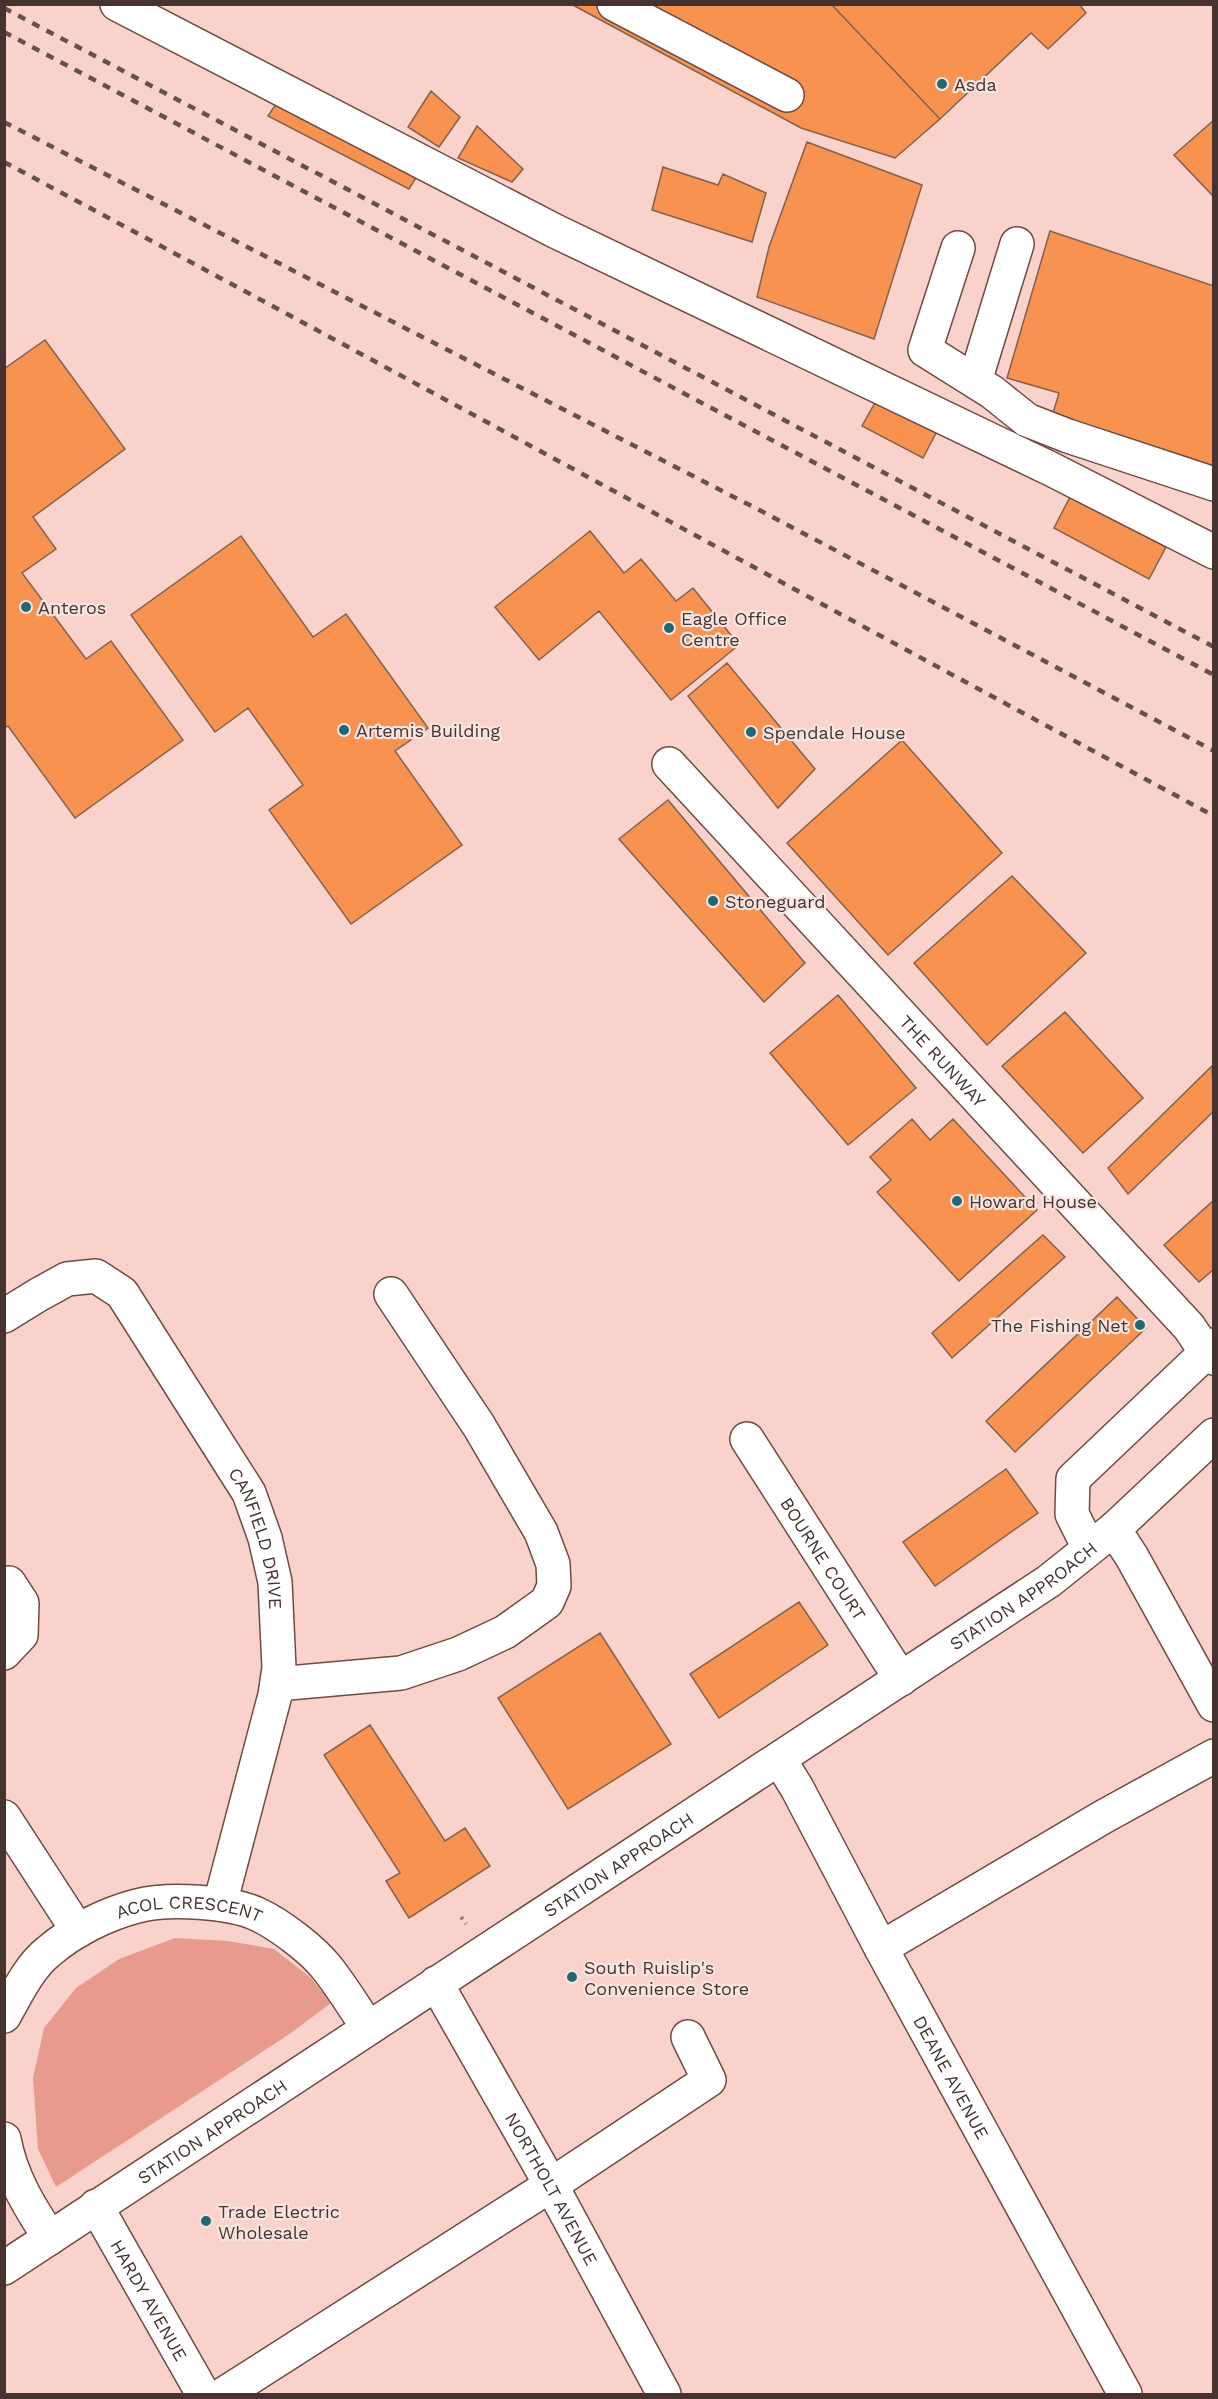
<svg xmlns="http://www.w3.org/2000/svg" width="1218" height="2399" viewBox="0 0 1218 2399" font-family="'Work Sans',sans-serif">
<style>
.green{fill:#e89b8c}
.building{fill:#f89250;stroke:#84614c;stroke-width:1.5}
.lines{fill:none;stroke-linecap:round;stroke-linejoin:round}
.minor-casing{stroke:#714a42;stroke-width:36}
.path{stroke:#997d78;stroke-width:4;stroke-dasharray:3 4.5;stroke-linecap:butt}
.minor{stroke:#fff;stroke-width:33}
.rail{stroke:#67514d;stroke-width:4.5;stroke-dasharray:8 8;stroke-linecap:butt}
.poi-dot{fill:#1f6874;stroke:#f8e5e1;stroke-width:2}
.labels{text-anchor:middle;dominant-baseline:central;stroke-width:4.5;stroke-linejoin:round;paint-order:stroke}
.poi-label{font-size:18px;fill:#463330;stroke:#f8e5e1;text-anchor:start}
.street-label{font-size:18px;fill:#463330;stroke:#f8e5e1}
</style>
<rect width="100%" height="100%" fill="#f9d3cb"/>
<path class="green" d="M175 1938 228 1941 274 1949 311 1978 331 2003 291 2033 56 2187 38 2149 33 2078 44 2028 76 1988 119 1959Z"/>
<path class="building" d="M571 4H648L655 8 659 4H831L940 119 895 158 801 128Z
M831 4H1079L1086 13 1048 49 1031 33 940 119Z
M431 91 460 117 439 147 408 127Z
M278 101 417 176 409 189 268 116Z
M1214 120V197L1174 155Z
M477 126 523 169 512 182 458 158Z
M807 142 922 185 874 339 757 297 769 247Z
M663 167 718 185 723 174 766 193 752 242 652 210Z
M1050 231 1214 286V477L1050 423 1059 393 1007 378Z
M45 340 125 449 33 517 56 549 22 573 86 659 111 641 183 740 75 818 8 726 4 728V369Z
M876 401 936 433 923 458 862 426Z
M1070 497 1166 547 1149 579 1054 528Z
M590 531 624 573 641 559 676 601 693 588 739 645 671 700 599 611 539 660 495 607Z
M241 536 313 637 346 614 428 728 395 751 462 845 351 924 269 810 303 785 248 708 215 732 131 615Z
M727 663 815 769 778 808 688 696Z
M902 740 1002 853 888 955 787 843Z
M668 800 805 963 764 1002 619 839Z
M1012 876 1086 953 987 1045 914 963Z
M838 995 916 1088 848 1145 770 1053Z
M1065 1012 1143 1098 1083 1153 1002 1066Z
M1212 1066 1214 1111 1128 1194 1108 1168Z
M912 1119 930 1140 953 1119 1037 1210 959 1281 877 1192 891 1180 870 1157Z
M1214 1200V1269L1199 1282 1164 1245Z
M1043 1235 1065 1257 952 1358 932 1333Z
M1117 1297 1146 1328 1015 1452 986 1421Z
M1006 1469 1038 1513 935 1586 903 1542Z
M799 1602 828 1645 719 1718 690 1674Z
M600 1633 671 1744 568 1809 498 1698Z
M370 1725 445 1841 465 1828 490 1866 409 1918 386 1881 400 1873 324 1755Z"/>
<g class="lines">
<defs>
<g id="minor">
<path d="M117 4 555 231 1051 469 1214 552"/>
<path d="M614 4 787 95"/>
<path d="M958 248 925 350 992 392 1027 420 1068 436 1214 484"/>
<path d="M975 381 1017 244"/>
<path id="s1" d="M669 764 1189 1327 1206 1352 1214 1358"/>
<path id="s2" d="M4 1316 38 1295 67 1279 96 1276 122 1293 249 1493 265 1538 275 1582 279 1668 275 1695 220 1904"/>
<path id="s3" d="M747 1439 901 1679"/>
<path d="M1114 1529 1132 1557 1214 1705"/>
<path d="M1089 1548 1072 1514 1073 1479 1214 1345"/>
<path d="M4 1653 21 1635 22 1603 9 1583"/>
<path d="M277 1684 401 1673 458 1654 505 1632 547 1602 554 1586 553 1564 541 1532 479 1426 391 1294"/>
<path id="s4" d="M779 1759 797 1788 881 1948 1125 2394"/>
<path d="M4 1817 78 1931"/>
<path d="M881 1948 1103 1817 1214 1756"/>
<path id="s5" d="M436 1983 551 2185 664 2394"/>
<path id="s6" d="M4 2016C16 1995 29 1967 48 1952 72 1931 106 1914 137 1906 167 1898 231 1901 259 1915 280 1925 313 1950 327 1968 342 1987 355 2008 368 2028"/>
<path d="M4 2139C11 2177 29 2206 50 2238"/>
<path id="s7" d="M96 2206 203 2394"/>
<path id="s8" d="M4 2268 1049 1581 1114 1529 1214 1435"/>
<path d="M224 2394 551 2185 709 2080 688 2037"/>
</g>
</defs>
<use href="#minor" class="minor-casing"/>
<path class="path" d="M461 1917 466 1924"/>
<use href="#minor" class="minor"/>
<path class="rail" d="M4 8 1214 647
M4 32 1214 675
M4 122 767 514 1214 751
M4 162C409 378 810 599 1214 816"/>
</g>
<g class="poi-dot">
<circle cx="942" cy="84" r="6"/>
<circle cx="26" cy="607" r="6"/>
<circle cx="669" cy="628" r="6"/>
<circle cx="344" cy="730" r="6"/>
<circle cx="751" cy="732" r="6"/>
<circle cx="713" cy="901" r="6"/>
<circle cx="957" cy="1201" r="6"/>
<circle cx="1140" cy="1325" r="6"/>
<circle cx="572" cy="1977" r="6"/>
<circle cx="206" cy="2221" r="6"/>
</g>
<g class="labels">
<g class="poi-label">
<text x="954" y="84">Asda</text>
<text x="38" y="607">Anteros</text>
<text x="681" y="618">Eagle Office<tspan x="681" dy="21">Centre</tspan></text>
<text x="356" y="730">Artemis Building</text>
<text x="763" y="732">Spendale House</text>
<text x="725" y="901">Stoneguard</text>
<text x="969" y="1201">Howard House</text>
<text x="1128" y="1325" text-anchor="end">The Fishing Net</text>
<text x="584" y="1967">South Ruislip's<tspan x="584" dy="21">Convenience Store</tspan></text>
<text x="218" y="2211">Trade Electric<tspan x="218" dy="21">Wholesale</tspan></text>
</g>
<g class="street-label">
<text stroke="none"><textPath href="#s1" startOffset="404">THE RUNWAY</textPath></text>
<text stroke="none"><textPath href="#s2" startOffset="416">CANFIELD DRIVE</textPath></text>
<text stroke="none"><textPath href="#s3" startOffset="142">BOURNE COURT</textPath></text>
<text stroke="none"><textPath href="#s8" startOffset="1221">STATION APPROACH</textPath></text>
<text stroke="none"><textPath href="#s8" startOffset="735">STATION APPROACH</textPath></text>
<text stroke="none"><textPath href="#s6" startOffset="232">ACOL CRESCENT</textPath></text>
<text stroke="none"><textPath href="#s4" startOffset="362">DEANE AVENUE</textPath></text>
<text stroke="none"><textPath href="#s8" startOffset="249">STATION APPROACH</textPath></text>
<text stroke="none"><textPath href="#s5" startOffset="236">NORTHOLT AVENUE</textPath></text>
<text stroke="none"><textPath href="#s7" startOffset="108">HARDY AVENUE</textPath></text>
</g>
</g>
<rect width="1218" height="2399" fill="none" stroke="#463330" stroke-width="12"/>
</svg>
